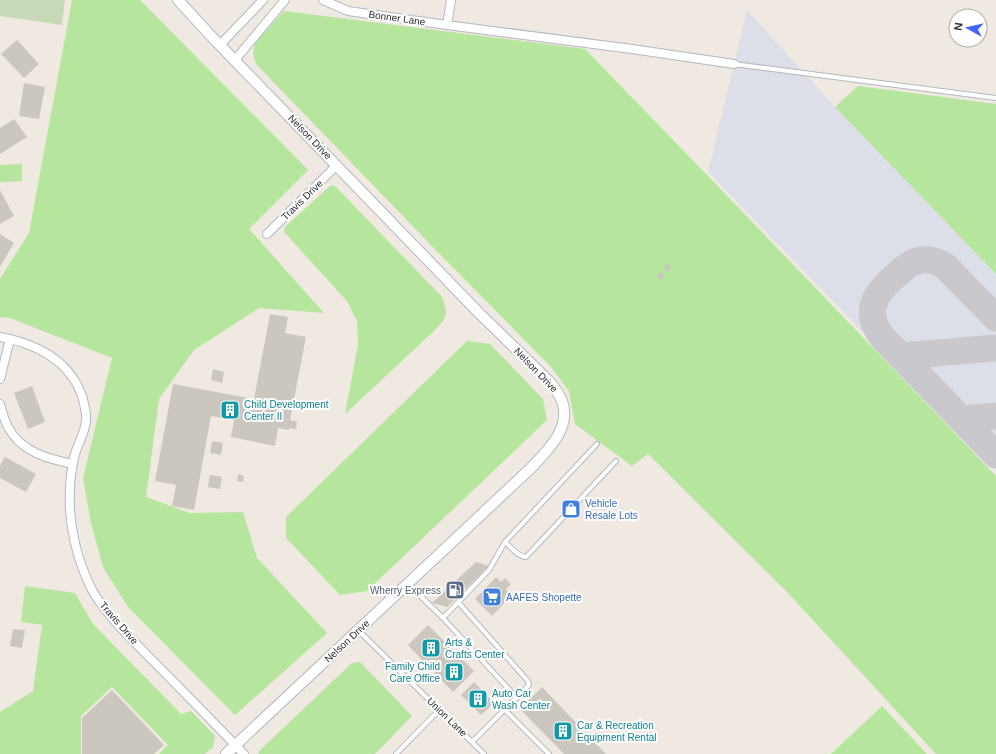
<svg xmlns="http://www.w3.org/2000/svg" width="996" height="754" viewBox="0 0 996 754" font-family="Arial,sans-serif">
<style>
.airport{fill:#dcdee8}
.green{fill:#b6e59e}
.cemetery{fill:#c8d9b8}
.lines{fill:none;stroke-linecap:round;stroke-linejoin:round}
.taxiway{stroke:#c9c8cc;stroke-width:27}
.building{fill:#cbc7bf}
.service-casing{stroke:#b4b7c1;stroke-width:6}
.minor-casing{stroke:#b4b7c1;stroke-width:10}
.tertiary-casing{stroke:#b4b7c1;stroke-width:12}
.service{stroke:#fff;stroke-width:4}
.minor{stroke:#fff;stroke-width:8}
.tertiary{stroke:#fff;stroke-width:10}
.labels{text-anchor:middle;dominant-baseline:central;stroke-width:4;stroke-linejoin:round;paint-order:stroke}
.street-label{font-size:10px;fill:#2e2e2e;stroke:#fff}
.culture-label{font-size:10px;fill:#0d838f;stroke:#fff;text-anchor:start}
.shop-label{font-size:10px;fill:#366cbe;stroke:#fff;text-anchor:start}
.service-label{font-size:10px;fill:#4e5e75;stroke:#fff;text-anchor:end}
</style>
<rect width="100%" height="100%" fill="#efe9e1"/>
<path class="airport" d="M747 10 835 107 996 274V470L708 172Z"/>
<path class="green" d="M72 0H140L308 170 249 229 324 313 259 308 194 350 159 399 146 497 190 513 243 512 257 558 327 633 235 715 128 607 103 567 91 523 83 478 112 358 10 318 0 317V279L29 233Z
M284 11 585 49 707 175 996 476V754H936L787 592 648 454 632 466 575 424 569 391 551 367 427 241 256 64 253 53 255 43Z
M858 86 996 104V274L835 107Z
M22 164V181L0 182V165Z
M331 185 335 186 442 297C449 315 446 318 434 331L345 414 358 345 357 321 347 301 284 232 285 227Z
M467 341 490 344 543 399 547 420 367 591 340 595 286 538V517Z
M25 586 75 593 93 624 181 714 191 711 215 736 213 747 205 754H159L168 745 112 687 81 716V754H0V712L33 691 42 625 21 622Z
M360 662 412 716 375 754H259L258 752 352 663Z
M882 706 927 754H831Z"/>
<path class="cemetery" d="M0 0H65L62 25 0 16Z"/>
<g class="lines">
<path class="taxiway" d="M996 318 945 266C922 253 910 262 893 278 873 296 864 313 882 337L996 455
M901 356 996 348
M962 419 996 416"/>
</g>
<path class="building" d="M17 40 39 64 24 78 1 54Z
M24 83 45 87 39 119 19 116Z
M14 119 27 137 0 154V128Z
M0 190 14 216 0 224Z
M0 234 14 243 0 267Z
M668 263 671 266 667 272 663 269Z
M661 272 665 276 661 280 657 276Z
M270 314 288 317 285 333 306 337 290 420 297 422 296 429 289 428V430L278 428 275 446 231 437 234 420 211 416 194 510 172 506 176 485 155 481 173 384 254 399Z
M213 369 224 372 222 383 211 380Z
M32 386 45 422 28 429 14 393Z
M212 441 223 443 221 455 210 453Z
M5 457 36 474 26 492 0 478V466Z
M238 474 244 476 243 482 237 481Z
M210 475 222 477 220 489 208 487Z
M476 562 489 566 447 607 432 603Z
M496 577 501 582 505 578 511 584 506 589 509 592 506 595 509 598 492 616 475 599Z
M428 625 474 671 453 692 408 645Z
M13 629 25 630 22 648 10 646Z
M474 682 494 703 481 715 461 695Z
M542 687 606 754H564L520 709Z
M112 690 164 745 154 754H82V718Z"/>
<g class="lines">
<defs>
<path id="service" d="M734 64 996 98
M505 542C511 547 518 557 526 557L616 461
M408 584 443 618 517 698
M458 602 528 681 529 685 472 742
M443 618 489 570 505 542 597 444
M359 631 484 754
M505 710 549 754
M396 754 439 710"/>
<path id="minor" d="M323 0 348 11 447 25 451 0
M447 25 632 49 734 64
M220 45 263 0
M235 60 285 0
M267 234 337 165
M0 337C37 344 71 361 83 399 84 405 87 413 86 420 86 430 78 444 75 454 72 466 70 478 70 490 68 524 77 560 92 590 107 616 130 637 151 659 182 690 213 722 244 754
M0 379 10 339
M0 404C2 411 4 420 8 427 21 452 48 459 73 464"/>
<path id="tertiary" d="M178 0 212 37 479 313 550 382C555 388 559 394 562 401 572 428 547 451 531 468L226 754"/>
</defs>
<use href="#service" class="service-casing"/>
<use href="#minor" class="minor-casing"/>
<use href="#tertiary" class="tertiary-casing"/>
<use href="#service" class="service"/>
<use href="#minor" class="minor"/>
<use href="#tertiary" class="tertiary"/>
</g>
<defs>
<symbol id="building-square" viewBox="-11 -11 22 22"><rect x="-9" y="-9" width="18" height="18" rx="4" fill="#0f9aa8" stroke="#fff"/><path d="M-4-6H4V6H1V3H-1V6H-4ZM-2.5-4.3h1.7v1.8h-1.7ZM.8-4.3h1.7v1.8H.8ZM-2.5-1h1.7V.8h-1.7ZM.8-1h1.7V.8H.8Z" fill="#fff"/></symbol>
<symbol id="shop-square" viewBox="-11 -11 22 22"><rect x="-9" y="-9" width="18" height="18" rx="4" fill="#3f7fe0" stroke="#fff"/><path d="M-5-2.5h2.3a2.7 3.5 0 0 1 5.4 0H5L5.5 6h-11ZM-1.5-2.5h3a1.5 2.3 0 0 0-3 0Z" fill="#fff"/></symbol>
<symbol id="fuel-square" viewBox="-11 -11 22 22"><rect x="-9" y="-9" width="18" height="18" rx="4" fill="#5c6f8a" stroke="#fff"/><path d="M-5.5-6h7V0h2V4h1.3V-2.5L3-4.5l.8-.8L6-3V5H2.5V1h-1V6h-7ZM-4.2-4.7v3.2H.2V-4.7Z" fill="#fff"/></symbol>
<symbol id="supermarket-square" viewBox="-11 -11 22 22"><rect x="-9" y="-9" width="18" height="18" rx="4" fill="#3f7fe0" stroke="#fff"/><path d="M-6-5.5h2.5l.6 2H6L4.5 2H-2.5L-4.4-4H-6ZM-1.5 3.2a1.3 1.3 0 1 0 .1 0ZM3 3.2a1.3 1.3 0 1 0 .1 0Z" fill="#fff"/></symbol>
</defs>
<g fill-rule="evenodd">
<use href="#building-square" x="219" y="399" width="22" height="22"/>
<use href="#shop-square" x="560" y="498" width="22" height="22"/>
<use href="#fuel-square" x="444" y="579" width="22" height="22"/>
<use href="#supermarket-square" x="481" y="586" width="22" height="22"/>
<use href="#building-square" x="420" y="637" width="22" height="22"/>
<use href="#building-square" x="443" y="661" width="22" height="22"/>
<use href="#building-square" x="467" y="688" width="22" height="22"/>
<use href="#building-square" x="552" y="720" width="22" height="22"/>
</g>
<g class="labels">
<g class="street-label">
<text transform="translate(397 18) rotate(8)">Bonner Lane</text>
<text transform="translate(310 137) rotate(46)">Nelson Drive</text>
<text transform="translate(302 200) rotate(-44)">Travis Drive</text>
<text transform="translate(536 370) rotate(46)">Nelson Drive</text>
<text transform="translate(119 623) rotate(49)">Travis Drive</text>
<text transform="translate(347 641) rotate(-43)">Nelson Drive</text>
<text transform="translate(447 717) rotate(44)">Union Lane</text>
</g>
<g class="culture-label">
<text x="244" y="404">Child Development<tspan x="244" dy="12">Center II</tspan></text>
<text x="445" y="642">Arts &amp;<tspan x="445" dy="12">Crafts Center</tspan></text>
<text x="440" y="666" text-anchor="end">Family Child<tspan x="440" dy="12">Care Office</tspan></text>
<text x="492" y="693">Auto Car<tspan x="492" dy="12">Wash Center</tspan></text>
<text x="577" y="725">Car &amp; Recreation<tspan x="577" dy="12">Equipment Rental</tspan></text>
</g>
<g class="shop-label">
<text x="585" y="503">Vehicle<tspan x="585" dy="12">Resale Lots</tspan></text>
<text x="506" y="597">AAFES Shopette</text>
</g>
<g class="service-label">
<text x="441" y="590">Wherry Express</text>
</g>
</g>
<g transform="translate(968 28) rotate(278)"><circle r="19" fill="#ffffff" stroke="#ababab"/>
<path d="M0-3L7 15L0 10L-7 15Z" fill="#4264fb"/>
<text y="-6" font-size="11" font-weight="bold" text-anchor="middle" fill="#2e2e2e">N</text>
</g>
</svg>
